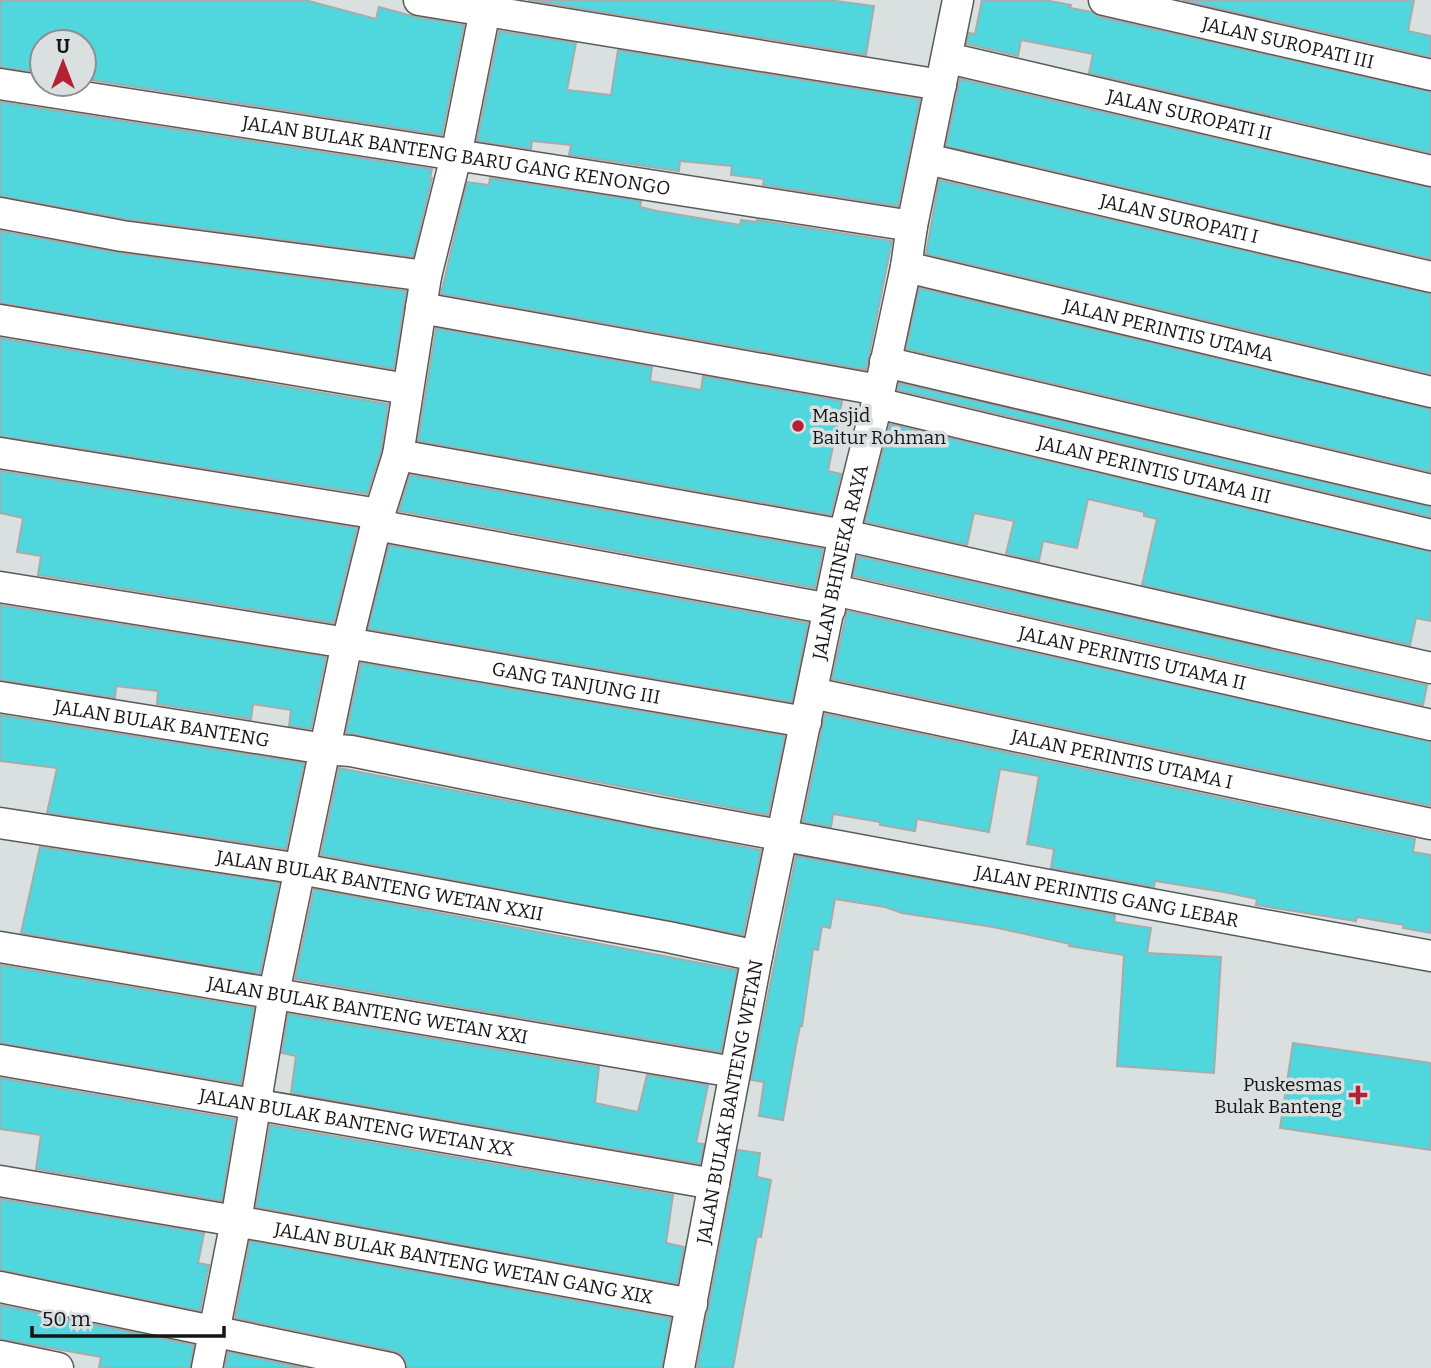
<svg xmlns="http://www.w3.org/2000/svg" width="1431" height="1368" viewBox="0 0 1431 1368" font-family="Bitter,serif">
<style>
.building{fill:#50d7de;stroke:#a6abab;stroke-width:2}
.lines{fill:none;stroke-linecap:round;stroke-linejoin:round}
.minor-casing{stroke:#575b5b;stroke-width:33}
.minor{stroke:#fff;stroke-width:30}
.poi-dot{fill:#b32134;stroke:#dadfdf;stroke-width:2.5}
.labels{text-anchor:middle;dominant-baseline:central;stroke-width:7;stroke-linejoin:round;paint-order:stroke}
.street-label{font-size:19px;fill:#141516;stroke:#dadfdf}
.poi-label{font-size:19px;fill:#141516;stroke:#dadfdf;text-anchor:start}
</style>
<rect width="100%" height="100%" fill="#dadfdf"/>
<path class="building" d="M0 0H305L376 19 379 7 416 17 464 25 442 135 84 79V42H42V73L0 67Z
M528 0H828L874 6 866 55Z
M982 0H1045L1071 5 1070 8 1092 12 1100 17 1431 92V153L1089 73 1093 54 1021 40 1018 56 967 44 969 33 975 34Z
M1182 0H1414L1408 31 1431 36V57Z
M499 31 576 43 567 90 611 95 618 50 920 99 898 206 763 185 764 179 731 175 732 166 680 161 679 171 569 155 571 145 532 141 531 149 477 141Z
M960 79 1431 188V259L946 146Z
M0 102 432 169 430 178H432L413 257 125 219 0 196Z
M490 178 641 201 640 207 657 211 740 225 741 220 757 222V220L892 241 866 370 441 294 467 182 489 185Z
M939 180 1431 294V374L926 254Z
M0 231 120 253 406 291 394 369 0 303Z
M919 288 1431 409V472L906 349Z
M436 328 652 367 650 381 701 390 703 376 842 401 828 471 841 474 831 515 418 441Z
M0 338 388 404 381 451 367 494 0 436Z
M899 383 1431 507V517L898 390Z
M890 424 1431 552V621L1416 618 1410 645 1142 585 1157 519 1144 516V512L1088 499 1077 548 1043 541 1039 561 1006 554 1014 521 974 513 967 545 865 522Z
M0 471 357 528 334 623 38 575 41 556 17 552 23 518 0 513Z
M410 475 823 549 815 588 399 511Z
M389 545 808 623 792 702 368 629Z
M858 556 1427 685 1423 705 853 576Z
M0 605 326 657 311 729 289 726 291 710 253 704 251 719 157 704 158 691 116 686 115 698 0 680Z
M847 611 1431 742V806L832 679Z
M361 663 785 736 768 815 346 733Z
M825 714 1415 839 1413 852 1431 855V933L1403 928 1404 925 1357 917 1356 921 1256 905 1257 899 1224 892 1155 881 1154 887 1051 868 1054 849 1027 844 1039 776 1000 769 989 832 917 819 915 831 880 825V822L833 814 831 827 803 822Z
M0 715 304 763 286 849 47 813 57 768 0 761Z
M339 768 761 850 743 935 321 855Z
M40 847 279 883 260 974 21 933Z
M796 856 1115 915 1114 922 1151 928 1147 953 1221 957 1214 1073 1117 1066 1124 955 1069 946 1070 944 993 927 902 913 885 907 835 899 830 928 822 926 818 950 813 949 802 1026H800L796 1045 783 1120 759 1116 764 1082 751 1080Z
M314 889 737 970 721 1052 295 979Z
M0 965 254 1008 241 1084 0 1043Z
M288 1014 599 1067 595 1103 638 1112 647 1075 708 1085 696 1143 704 1144 700 1164 291 1093 296 1056 282 1053Z
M1293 1043 1431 1063V1150L1280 1128Z
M0 1078 235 1119 222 1201 36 1169 41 1135 0 1129Z
M270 1125 673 1195 666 1243 684 1247 677 1284 256 1207Z
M738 1150 760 1153 757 1177 771 1180 761 1237 757 1236 733 1368H697Z
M0 1199 204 1233 198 1263 209 1265 200 1311 0 1270Z
M250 1241 671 1318 662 1368H407L402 1355 394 1351 235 1318Z
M0 1305 194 1345 190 1368H99L101 1357 0 1339Z
M228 1352 304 1368H225Z"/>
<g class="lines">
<defs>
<g id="minor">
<path d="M419 0 941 85"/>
<path id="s1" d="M1104 0 1431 75"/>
<path id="s2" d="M948 58 1431 171"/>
<path id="s3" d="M0 84 912 226"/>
<path id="s4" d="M927 159 1431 277"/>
<path d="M0 213 122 236 426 276"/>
<path id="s5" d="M906 267 1431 392"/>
<path d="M421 308 879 390"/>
<path d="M0 320 407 389"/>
<path d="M885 362 1431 490"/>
<path id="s6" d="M877 403 1431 535"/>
<path d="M0 453 379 514"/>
<path d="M398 455 844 535 1431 668"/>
<path d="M376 525 830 609"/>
<path id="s7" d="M0 587 347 643 806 722"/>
<path id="s8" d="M834 590 1431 725"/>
<path id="s9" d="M812 693 1431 824"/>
<path id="s10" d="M0 697 325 749 351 751 655 812 1431 956"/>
<path id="s11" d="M0 823 300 869 668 937 757 956"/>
<path id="s12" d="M0 947 734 1072"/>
<path id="s13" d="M0 1060 714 1184"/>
<path id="s14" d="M0 1181 236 1221 692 1304"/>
<path d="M0 1287 390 1368"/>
<path d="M0 1356 58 1368"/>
<path d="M207 1368 236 1221 274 993 347 643 376 525 398 455 426 276 456 156 487 0"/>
<path id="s15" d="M679 1368 757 956 844 535 877 403 906 267 912 226 958 0"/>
</g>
</defs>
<use href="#minor" class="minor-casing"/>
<use href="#minor" class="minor"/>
</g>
<g class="poi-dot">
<circle cx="798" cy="426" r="7"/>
<path d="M1354.5 1084.5h7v7h7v7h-7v7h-7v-7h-7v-7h7z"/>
</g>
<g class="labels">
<g class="street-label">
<text stroke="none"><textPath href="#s1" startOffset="189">JALAN SUROPATI III</textPath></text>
<text stroke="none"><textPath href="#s2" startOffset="248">JALAN SUROPATI II</textPath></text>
<text stroke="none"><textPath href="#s3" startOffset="462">JALAN BULAK BANTENG BARU GANG KENONGO</textPath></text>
<text stroke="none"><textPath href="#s4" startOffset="259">JALAN SUROPATI I</textPath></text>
<text stroke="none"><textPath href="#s5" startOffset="270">JALAN PERINTIS UTAMA</textPath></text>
<text stroke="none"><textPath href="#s6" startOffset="285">JALAN PERINTIS UTAMA III</textPath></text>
<text stroke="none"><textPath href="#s15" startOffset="822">JALAN BHINEKA RAYA</textPath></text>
<text stroke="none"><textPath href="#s8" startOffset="306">JALAN PERINTIS UTAMA II</textPath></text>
<text stroke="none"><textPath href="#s7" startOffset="584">GANG TANJUNG III</textPath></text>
<text stroke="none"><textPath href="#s10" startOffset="164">JALAN BULAK BANTENG</textPath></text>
<text stroke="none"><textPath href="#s9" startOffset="317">JALAN PERINTIS UTAMA I</textPath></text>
<text stroke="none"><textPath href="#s11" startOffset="385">JALAN BULAK BANTENG WETAN XXII</textPath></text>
<text stroke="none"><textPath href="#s10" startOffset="1125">JALAN PERINTIS GANG LEBAR</textPath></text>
<text stroke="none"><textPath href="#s12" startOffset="373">JALAN BULAK BANTENG WETAN XXI</textPath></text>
<text stroke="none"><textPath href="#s15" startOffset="271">JALAN BULAK BANTENG WETAN</textPath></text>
<text stroke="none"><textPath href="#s13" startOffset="362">JALAN BULAK BANTENG WETAN XX</textPath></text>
<text stroke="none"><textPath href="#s14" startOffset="471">JALAN BULAK BANTENG WETAN GANG XIX</textPath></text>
</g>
<g class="poi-label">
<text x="812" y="415">Masjid<tspan x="812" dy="22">Baitur Rohman</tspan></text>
<text x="1342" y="1084" text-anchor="end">Puskesmas<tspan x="1342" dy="22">Bulak Banteng</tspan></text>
</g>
</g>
<g transform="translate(63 63)"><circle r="33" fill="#dadfdf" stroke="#8b8e8f" stroke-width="2"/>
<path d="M0-5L12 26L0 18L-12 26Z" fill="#b32134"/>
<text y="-10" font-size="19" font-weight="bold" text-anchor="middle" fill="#141516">U</text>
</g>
<path d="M32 1326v10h192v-10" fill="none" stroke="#141516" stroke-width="3.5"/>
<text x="42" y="1326" font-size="21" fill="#141516" stroke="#dadfdf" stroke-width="5" paint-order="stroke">50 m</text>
</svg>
